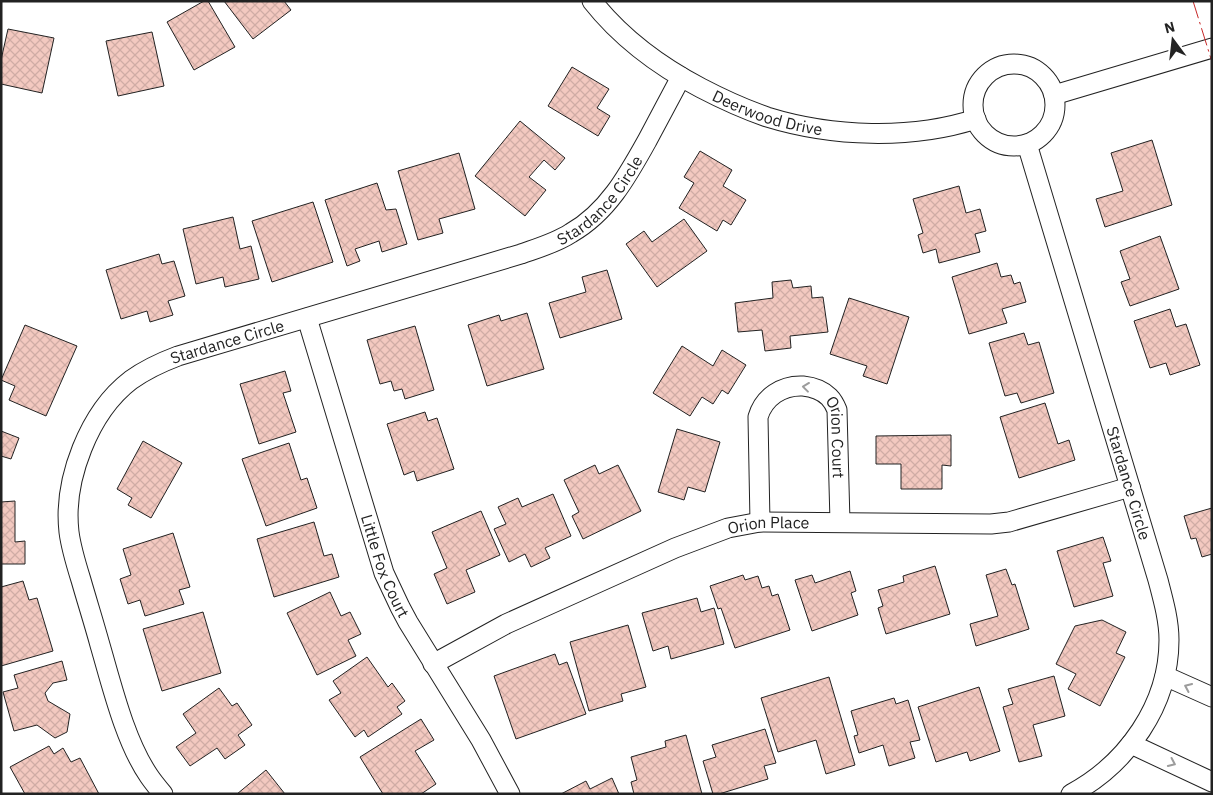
<svg xmlns="http://www.w3.org/2000/svg" width="1213" height="795" viewBox="0 0 1213 795" font-family="'IBM Plex Sans',sans-serif">
<style>
.building{fill:url(#building-cross-hatch);stroke:#222}
.lines{fill:none;stroke-linecap:round;stroke-linejoin:round}
.minor-casing{stroke:#222;stroke-width:21}
.minor{stroke:#fff;stroke-width:19}
.power{stroke:#c62828;stroke-width:1;stroke-dasharray:18 4 2.5 4;stroke-linecap:butt}
.oneway{stroke:#9c9c9c}
.labels{text-anchor:middle;dominant-baseline:central;stroke-width:4;stroke-linejoin:round;paint-order:stroke}
.street-label{font-size:16px;fill:#222;stroke:#fff}
</style>
<defs>
<pattern id="building-cross-hatch" width="8" height="8" patternUnits="userSpaceOnUse" patternTransform="scale(1.25)"><rect width="8" height="8" fill="#f3c9c0"/><path d="M0 0l8 8M0 8l8-8" fill="none" stroke="#d0aca5"/></pattern>
</defs>
<rect width="100%" height="100%" fill="#fff"/>
<path class="building" d="M204 1H208L235 47 194 70 167 22Z
M224 1H284L291 10 253 39Z
M8 29 54 38 42 93 1 84V60Z
M152 32 164 86 118 96 106 41Z
M572 67 609 89 597 108 610 116 598 136 548 106Z
M520 121 565 158 555 170 544 160 529 177 546 190 525 216 475 176Z
M1152 140 1172 205 1105 227 1096 199 1123 191 1111 153Z
M700 151 732 170 723 186 746 200 731 225 723 220 717 231 679 208 694 183 684 177Z
M459 153 475 209 439 219 443 233 418 240 398 171Z
M377 183 386 210 396 209 407 244 382 252 379 241 355 249 360 261 347 266 325 200Z
M959 186 966 213 980 209 986 231 975 234 980 252 939 263 936 249 923 253 918 235 923 233 913 199Z
M313 202 333 262 272 282 252 221Z
M233 217 240 249 251 246 259 279 225 287 223 277 196 284 183 229Z
M684 219 707 251 657 287 626 244 644 231 652 242Z
M1160 236 1179 289 1130 306 1121 282 1130 279 1120 251Z
M159 254 162 264 174 261 185 296 168 301 173 315 150 322 147 311 121 319 106 270Z
M997 263 1001 277 1011 275 1014 284 1020 282 1026 302 1002 309 1007 323 969 334 952 277Z
M607 270 622 319 560 338 549 303 586 292 582 277Z
M791 280 793 288 811 286 812 298 823 297 828 332 790 336 791 348 765 351 762 330 738 332 735 303 773 298 772 282Z
M849 298 909 317 887 384 863 376 867 366 830 354Z
M1170 309 1176 327 1186 324 1200 365 1170 375 1166 363 1150 368 1134 321Z
M527 313 544 369 487 386 468 325 499 315 501 321Z
M25 325 77 346 46 416 9 400 15 386 1 380Z
M415 326 434 390 405 399 402 389 394 391 391 381 380 384 367 340Z
M1024 333 1028 345 1039 342 1054 393 1021 403 1017 393 1005 396 989 343Z
M682 346 713 366 722 350 746 365 728 394 722 390 713 404 702 397 690 416 653 393Z
M285 371 291 391 283 393 296 432 259 444 240 384Z
M1045 403 1058 444 1069 440 1075 460 1019 478 1000 417Z
M425 412 428 421 437 418 454 469 417 481 414 471 404 475 387 424Z
M677 429 720 442 705 492 688 487 684 500 658 492Z
M1 431 19 438 11 459 1 456Z
M951 435V466L942 465V489H901V464H876V436Z
M143 441 182 463 151 518 128 505 132 498 117 489Z
M289 443 301 480 307 478 317 508 266 526 242 459Z
M595 465 599 474 618 465 641 511 583 539 572 516 579 512 564 480Z
M553 494 571 536 545 548 550 558 531 567 525 554 509 562 494 529 506 524 498 507 518 498 522 507Z
M15 501V542L25 541V564H1V502Z
M1212 508V554L1202 557 1196 538 1191 539 1184 516Z
M481 511 500 555 466 570 475 592 447 604 434 574 447 568 432 532Z
M314 522 324 556 332 554 339 577 274 597 257 539Z
M173 533 190 587 179 590 184 604 145 616 140 600 128 604 120 579 131 575 123 549Z
M1103 537 1111 561 1103 563 1113 596 1074 607 1057 551Z
M935 566 950 614 886 634 878 608 883 606 878 590 904 582 903 576Z
M1006 569 1012 585 1015 584 1029 629 976 646 970 624 998 616 986 575Z
M850 571 856 591 851 593 858 615 812 631 795 580 812 575 815 583Z
M743 575 745 580 758 576 762 588 769 586 772 596 778 594 790 630 735 648 721 608 718 609 710 586Z
M23 581 29 600 37 598 53 651 1 666V587Z
M330 592 341 616 350 612 361 634 348 640 356 656 317 675 287 613Z
M697 598 701 612 714 608 724 644 671 659 668 646 653 651 642 613Z
M203 612 221 673 162 691 143 629Z
M1102 620 1126 632 1116 653 1125 657 1100 706 1068 689 1076 674 1056 664 1075 626Z
M628 625 646 687 621 694 623 701 589 711 570 642Z
M555 654 559 665 567 662 586 714 516 739 494 676Z
M367 657 388 687 392 683 405 701 397 707 402 714 368 737 364 730 355 737 329 700 341 693 333 681Z
M62 661 67 680 53 683 45 693 48 701 70 714 67 732 55 738 37 725 14 731 3 692 18 688 14 675Z
M1054 676 1065 716 1033 725 1042 756 1019 762 1003 707 1013 704 1008 689Z
M829 677 855 765 826 774 816 740 778 752 761 698Z
M979 687 1000 751 970 761 967 752 936 762 918 707Z
M219 688 232 706 237 703 252 725 238 735 245 745 225 759 217 748 190 766 176 747 196 733 183 714Z
M894 698 896 704 908 700 920 740 910 742 915 758 889 766 883 745 859 753 854 736 858 735 851 711Z
M421 719 434 740 415 751 436 784 421 794H383L360 757Z
M765 729 776 763 764 766 768 779 719 794H713L703 761 716 757 712 745Z
M686 735 702 794H634L631 782 637 780 631 757 666 747 665 741Z
M49 746 54 754 63 748 71 762 80 758 99 794H25L10 767Z
M266 770 285 794H237Z
M612 778 619 794H561L586 781 590 789Z"/>
<g class="lines">
<defs>
<g id="minor">
<path id="s1" d="M592 1C622 39 659 66 701 88 722 99 744 109 767 117 832 137 911 140 976 119"/>
<circle cx="1014" cy="105" r="41"/>
<path d="M1054 95 1212 48"/>
<path id="s2" d="M1027 144 1158 580C1163 599 1169 620 1169 640 1169 705 1127 764 1071 794"/>
<path id="s3" d="M307 318 384 573 400 607 408 622 481 740 510 794"/>
<path id="s4" d="M760 522 758 417C764 397 782 385 803 386 813 387 822 390 829 397 832 400 835 405 837 410L840 522"/>
<path id="s5" d="M433 664 506 624 675 548 728 528 760 522 991 524 1009 522 1130 487"/>
<path d="M1165 676 1212 697"/>
<path d="M1131 744 1212 782"/>
<path id="s6" d="M163 794C158 788 153 782 149 776 125 741 112 686 100 645 94 623 87 601 81 580 76 564 71 548 69 532 63 480 89 412 131 380 145 370 162 362 178 356L521 254C538 248 556 243 571 233 608 212 628 175 648 139 659 118 670 98 681 77"/>
</g>
</defs>
<use href="#minor" class="minor-casing"/>
<use href="#minor" class="minor"/>
<path class="power" d="M1193 1 1212 62"/>
</g>
<defs><path id="oneway-chevron" d="M-2-3.5L2.5 0L-2 3.5" fill="none" stroke-width="1.6" stroke-linecap="round" stroke-linejoin="round" transform="scale(1.25)"/></defs>
<g class="oneway">
<use href="#oneway-chevron" transform="translate(806 387) rotate(-173)"/>
<use href="#oneway-chevron" transform="translate(1188 687) rotate(-156)"/>
<use href="#oneway-chevron" transform="translate(1172 763) rotate(25)"/>
</g>
<g class="labels">
<g class="street-label">
<text stroke="none"><textPath href="#s1" startOffset="212">Deerwood Drive</textPath></text>
<text stroke="none"><textPath href="#s6" startOffset="960">Stardance Circle</textPath></text>
<text stroke="none"><textPath href="#s6" startOffset="555">Stardance Circle</textPath></text>
<text stroke="none"><textPath href="#s4" startOffset="235">Orion Court</textPath></text>
<text stroke="none"><textPath href="#s2" startOffset="354">Stardance Circle</textPath></text>
<text stroke="none"><textPath href="#s5" startOffset="366">Orion Place</textPath></text>
<text stroke="none"><textPath href="#s3" startOffset="260">Little Fox Court</textPath></text>
</g>
</g>
<rect width="1213" height="795" fill="none" stroke="#222222" stroke-width="5"/>
<g transform="translate(1173 40) rotate(345)" stroke="#ffffff" stroke-width="4" paint-order="stroke">
<path d="M0-4L9 19L0 12L-9 19Z" fill="#222222"/>
<text y="-8" font-size="14" font-weight="bold" text-anchor="middle" fill="#222222">N</text>
</g>
</svg>
